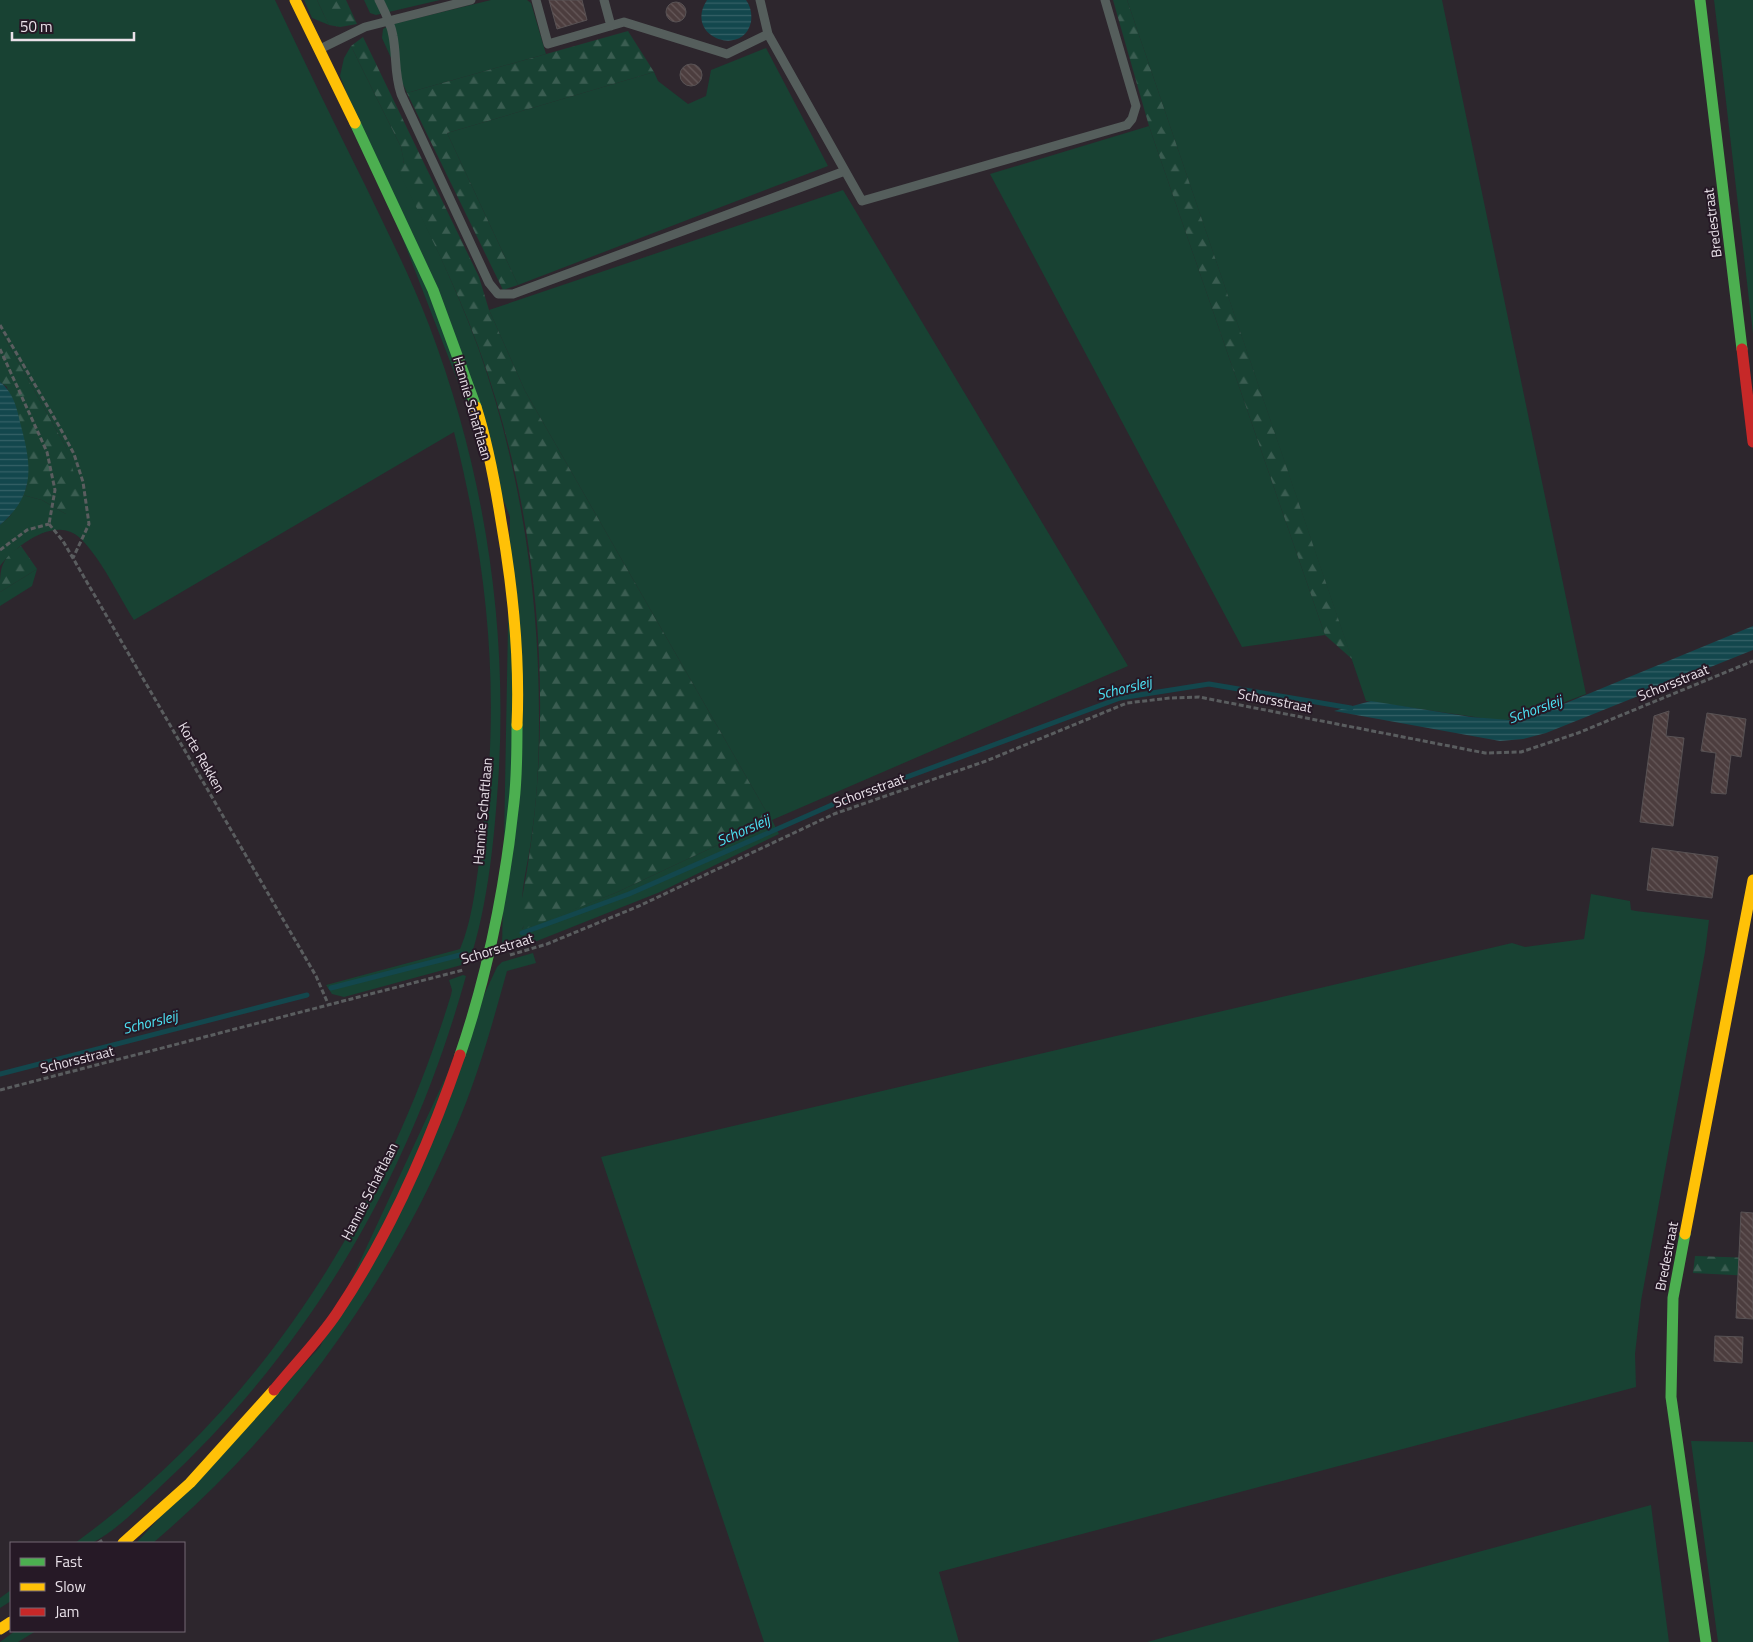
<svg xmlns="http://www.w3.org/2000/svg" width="1753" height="1642" viewBox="0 0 1753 1642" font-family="'Titillium Web',sans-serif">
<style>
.grass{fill:#184233}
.forest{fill:url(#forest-firs)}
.water{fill:url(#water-rules)}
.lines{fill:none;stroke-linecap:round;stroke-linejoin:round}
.stream{stroke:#13474d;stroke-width:5}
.building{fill:url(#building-back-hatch);stroke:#585254}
.path{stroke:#5a5d5f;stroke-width:3;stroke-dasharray:5 2.5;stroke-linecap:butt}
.lane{stroke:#555e5c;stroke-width:9}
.fast{stroke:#4caf50;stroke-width:11}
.slow{stroke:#ffc107;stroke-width:11}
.jam{stroke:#c62828;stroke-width:11}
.labels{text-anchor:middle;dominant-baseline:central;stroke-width:4;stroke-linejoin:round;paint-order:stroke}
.street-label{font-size:14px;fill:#e9e1e9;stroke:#261926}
.water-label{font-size:15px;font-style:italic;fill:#4ce3f4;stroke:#261926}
</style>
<defs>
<pattern id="forest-firs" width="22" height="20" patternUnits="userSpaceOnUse" patternTransform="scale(1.25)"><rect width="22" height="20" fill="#184233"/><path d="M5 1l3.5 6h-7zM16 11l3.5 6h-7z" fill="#3a5d51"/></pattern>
<pattern id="water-rules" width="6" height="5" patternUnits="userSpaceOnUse" patternTransform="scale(1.25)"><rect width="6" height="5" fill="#13474d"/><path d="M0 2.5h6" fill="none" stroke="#356167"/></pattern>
<pattern id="building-back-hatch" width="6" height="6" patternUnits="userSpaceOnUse" patternTransform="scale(1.25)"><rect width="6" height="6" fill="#4c3d3e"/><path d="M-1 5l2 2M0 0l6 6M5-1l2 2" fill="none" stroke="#66595a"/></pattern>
</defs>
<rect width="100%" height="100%" fill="#2d262d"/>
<path class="grass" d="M0 0H275C305 63 335 125 366 187 388 233 411 278 429 325 483 467 507 617 499 768 495 832 489 903 469 963L344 997 332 994 326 985 460 949C473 919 476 881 481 849 501 702 490 575 454 432L134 620C118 595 102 560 81 539 56 514 16 546 0 566V525L10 516 23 495 42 500 66 514 67 449 0 330Z
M304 0H317L329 25 312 18Z
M364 0H440L376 15 370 13Z
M491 0H527L531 3 546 54 407 93 382 38 383 29 389 25Z
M1127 0H1442L1586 694 1536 713 1502 721 1366 701Z
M1714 0H1753V334L1719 41Z
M351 46 401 147 404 161 402 165 397 168C427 226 455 285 478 347 521 468 540 598 539 726 539 762 537 798 532 833 529 863 517 897 524 926L522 929 615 893 771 820 525 391 489 310 843 190 1128 666 772 820 779 834 660 892 527 945 505 952 502 950 510 517 340 76 344 58Z
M766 48 828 166 518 285 447 133 654 72 658 81 688 104 706 96 711 70Z
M1149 126 1325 635 1242 647 990 174Z
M37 569 32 586 0 606V592Z
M1591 894 1630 901 1631 910 1636 911 1709 920 1705 952 1641 1301 1635 1354 1636 1387 939 1572 959 1642H764L601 1157 1512 943 1525 947 1584 939Z
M533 953 536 963 507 971C492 1025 477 1080 454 1132 386 1291 284 1431 153 1543H136L320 1347 497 967 502 962Z
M463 975 466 976C411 1174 312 1346 161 1486 142 1504 117 1530 94 1542 89 1545 81 1543 75 1543 261 1408 384 1213 451 995L452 990 449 980Z
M1691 1441 1753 1442V1642H1718Z
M1651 1505 1669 1642H1147Z
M11 1590V1601L0 1608V1598Z
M15 1631H36L18 1642H0Z"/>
<path class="forest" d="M317 0H346L357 24 340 27 329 25Z
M1113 0H1127L1352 659 1325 635 1149 126Z
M628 31 654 72 447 133 518 285 503 290 407 93Z
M363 37 479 277 489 310 525 391 771 820 615 893 522 930 524 926 520 922V909C557 725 543 523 478 346 455 284 426 226 396 167L404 162 401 147 351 46Z
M0 330 67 449 81 498C80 509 76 511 66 514L42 500 23 495 27 485 7 387 0 382Z
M21 546 37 569 0 592C0 569 0 559 21 546Z
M1695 1256 1753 1258V1276L1693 1273Z"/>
<path class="water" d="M707 0H746C751 7 752 14 751 22 743 58 683 37 707 0Z
M0 382C14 393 17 409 21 426 32 467 35 495 0 525Z
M1753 626V650L1546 733 1523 739 1500 741 1334 711 1371 701 1471 717 1510 720 1554 708Z"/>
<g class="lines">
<path class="stream" d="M522 933 629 894 834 804 1120 698 1209 684 1351 708
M331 988 464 954
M0 1074 307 995"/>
</g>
<path class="building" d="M549 0H582L587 20 557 29Z
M666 12a10 10 0 1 1 20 0a10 10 0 1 1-20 0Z
M680 75a11 11 0 1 1 22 0a11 11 0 1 1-22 0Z
M1669 711 1666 736 1684 738 1673 826 1640 822 1654 716Z
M1707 713 1746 719 1741 757 1731 755 1726 794 1711 793 1716 753 1701 751Z
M1652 848 1718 857 1712 898 1647 890Z
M1741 1212 1753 1213V1319L1736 1318Z
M1715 1336 1743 1337 1742 1363 1714 1361Z"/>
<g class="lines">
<path class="path" d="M0 325 59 426 74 454 83 482 89 524 73 558
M0 349 47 452 55 490 49 524
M49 524 63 541 316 976 329 1006
M0 550 27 530 49 524
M510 955 547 944 639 906 834 814 986 761 1127 703 1170 698 1199 697 1485 753 1521 752 1578 733 1753 661
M0 1090 463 970
M98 1543 104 1539"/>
<path class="lane" d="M379 0C385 12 391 23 393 36 397 58 394 72 401 94L489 283 498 294H513L845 171
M536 0 548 44 624 22 727 54 768 34
M604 0 611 26
M760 0 768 34 862 201 1127 125 1132 119 1136 106 1105 0
M322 48 365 27 471 0"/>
<path class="fast" d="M1700 0 1742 349
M355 123 433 290 476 407
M460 1055C488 973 505 888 514 802 517 777 517 751 517 725
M1685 1234 1673 1298 1671 1397 1706 1642"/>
<path class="slow" d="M295 0 355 123
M476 407C488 444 495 483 501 521 513 589 520 657 517 725
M1685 1234 1753 880
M123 1543 190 1483 274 1390
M0 1629 11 1622"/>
<path class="jam" d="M1742 349 1753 442
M274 1390C295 1364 319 1340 337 1313 390 1234 429 1145 460 1055"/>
</g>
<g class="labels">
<g class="street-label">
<text transform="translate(1712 223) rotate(-97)">Bredestraat</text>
<text transform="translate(473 408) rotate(74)">Hannie Schaftlaan</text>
<text transform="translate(1673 682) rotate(-22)">Schorsstraat</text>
<text transform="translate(1275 700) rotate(11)">Schorsstraat</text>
<text transform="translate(202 757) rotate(60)">Korte Rekken</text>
<text transform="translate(869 790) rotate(-20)">Schorsstraat</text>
<text transform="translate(482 811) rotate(-85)">Hannie Schaftlaan</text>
<text transform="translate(497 948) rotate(-17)">Schorsstraat</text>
<text transform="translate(77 1059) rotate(-14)">Schorsstraat</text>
<text transform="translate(369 1191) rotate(-63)">Hannie Schaftlaan</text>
<text transform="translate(1666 1256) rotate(-79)">Bredestraat</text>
</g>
<g class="water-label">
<text transform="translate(1124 688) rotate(-14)">Schorsleij</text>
<text transform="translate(1535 709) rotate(-20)">Schorsleij</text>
<text transform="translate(743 830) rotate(-24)">Schorsleij</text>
<text transform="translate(150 1022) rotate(-14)">Schorsleij</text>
</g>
</g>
<rect x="10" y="1542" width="175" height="90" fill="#261926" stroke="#746974"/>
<rect x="20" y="1558" width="25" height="8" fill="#4caf50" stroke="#746974"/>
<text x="55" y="1567" font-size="15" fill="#e9e1e9">Fast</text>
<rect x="20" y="1583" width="25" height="8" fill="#ffc107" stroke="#746974"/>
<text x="55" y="1592" font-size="15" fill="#e9e1e9">Slow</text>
<rect x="20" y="1608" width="25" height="8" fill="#c62828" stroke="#746974"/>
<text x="55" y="1617" font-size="15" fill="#e9e1e9">Jam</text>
<path d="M12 32v8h122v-8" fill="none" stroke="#e9e1e9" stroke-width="2.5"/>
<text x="20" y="32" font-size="15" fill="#e9e1e9" stroke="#261926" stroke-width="4" paint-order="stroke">50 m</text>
</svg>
